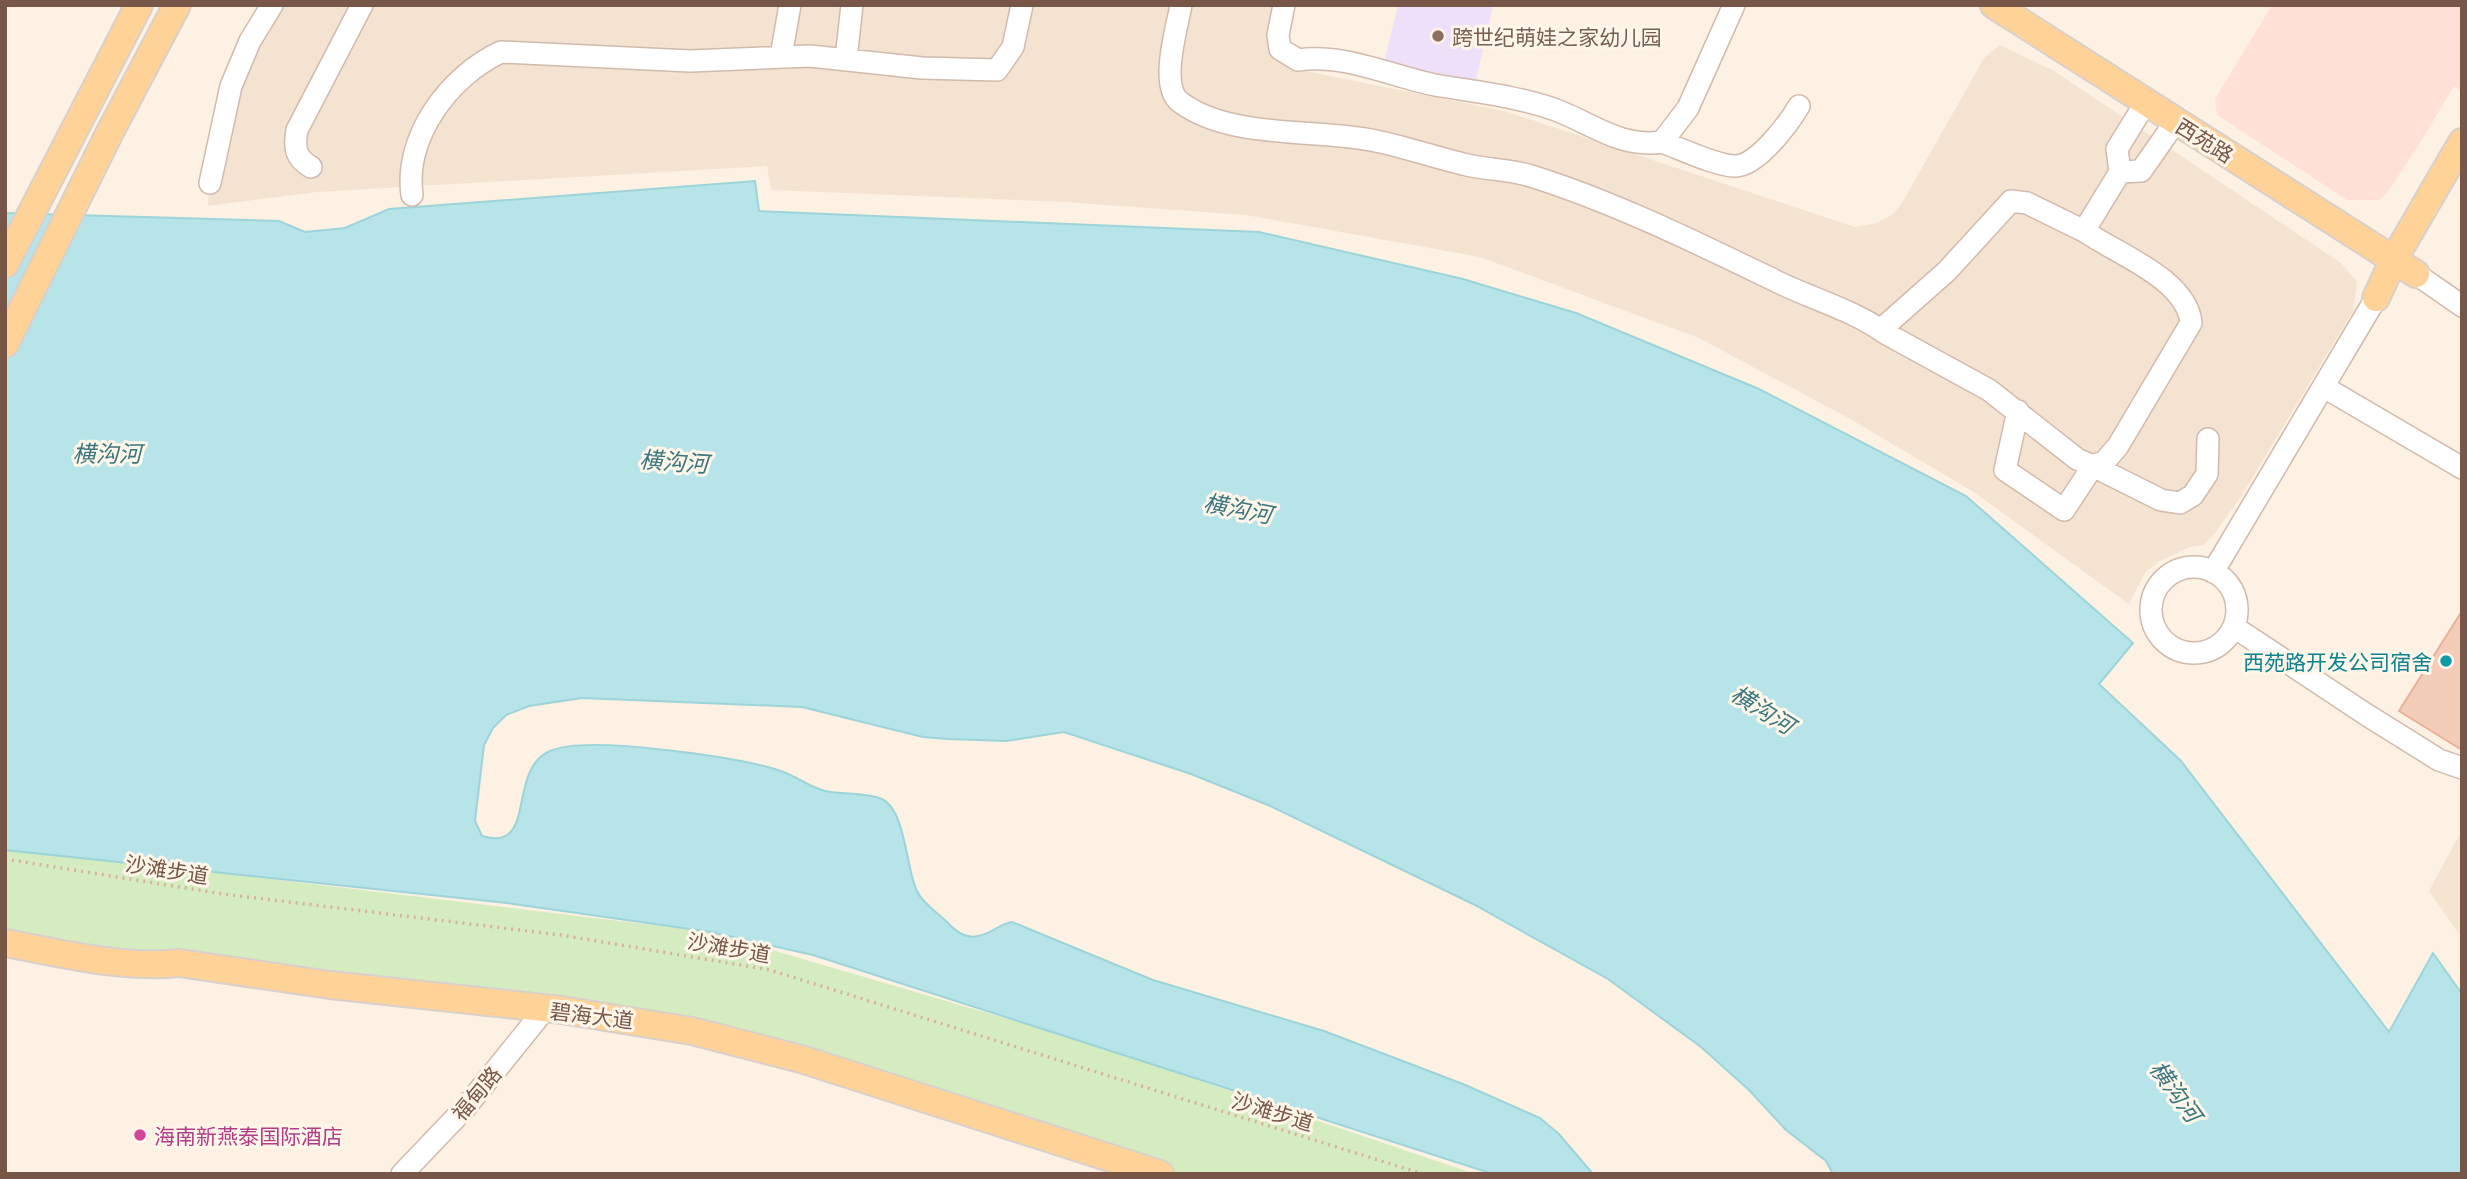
<svg xmlns="http://www.w3.org/2000/svg" width="2467" height="1179" viewBox="0 0 2467 1179" font-family="Commissioner,'Noto Sans SC',sans-serif">
<style>
.residential{fill:#f5e3d1}
.commercial{fill:#fee0d6}
.education{fill:#efe0fa}
.green{fill:#d5ecc1}
.water{fill:#b6e4e8;stroke:#9cd4da;stroke-width:2}
.building{fill:#f4cdb9;stroke:#e7b299;stroke-width:2}
.lines{fill:none;stroke-linecap:round;stroke-linejoin:round}
.minor-casing{stroke:#d1baac;stroke-width:24}
.major-casing{stroke:#d9d0cc;stroke-width:30}
.path{stroke:#d9b09c;stroke-width:3.5;stroke-dasharray:2 5;stroke-linecap:butt}
.minor{stroke:#fff;stroke-width:21}
.major{stroke:#ffd398;stroke-width:26}
.education-dot{fill:#8d6e63;stroke:#fff6ea;stroke-width:2.5}
.culture-dot{fill:#0f9aa8;stroke:#fff6ea;stroke-width:2.5}
.hotel-dot{fill:#d1479c;stroke:#fff6ea;stroke-width:2.5}
.labels{text-anchor:middle;dominant-baseline:central;stroke-width:6;stroke-linejoin:round;paint-order:stroke}
.education-label{font-size:21px;fill:#785e54;stroke:#fff6ea;text-anchor:start}
.street-label{font-size:21px;fill:#775648;stroke:#fff6ea}
.culture-label{font-size:21px;fill:#0d838f;stroke:#fff6ea;text-anchor:end}
.hotel-label{font-size:21px;fill:#b23c85;stroke:#fff6ea;text-anchor:start}
.water-label{font-size:23px;font-style:italic;fill:#3a767d;stroke:#fff6ea}
</style>
<rect width="100%" height="100%" fill="#fdf1e3"/>
<path class="residential" d="M272 5H1295L1286 67 1508 112 1855 227 1877 223 1893 214 1902 203 1984 58 2000 45 2054 71 2341 263 2357 282 2353 311 2242 495 2215 533 2204 545 2190 547 2158 562 2145 573 2129 604 1972 491 1852 420 1699 338 1480 257 1246 215 1065 202 771 190 767 166 317 192 208 206 215 112Z
M2462 830V938L2429 891Z"/>
<path class="commercial" d="M2272 5H2462V92L2454 86 2420 143 2387 193 2379 200H2347L2217 115 2215 99Z"/>
<path class="education" d="M1398 5H1493L1476 80 1383 67Z"/>
<path class="green" d="M5 847 711 932 1083 1041 1475 1174H1162L641 1021 5 936Z"/>
<path class="water" d="M755 181 759 211 1259 232 1463 279 1576 313 1759 389 1966 496 2133 643 2099 684 2181 761 2389 1032 2433 953 2462 994V1174H1833L1826 1161 1786 1130 1749 1090 1701 1047 1608 979 1473 904 1268 805 1191 774 1064 732 1006 741 948 739 923 737 802 707 582 698 529 706 506 715 493 728 484 745 475 821 482 836C538 853 506 770 550 751 574 741 630 746 656 749 694 753 745 759 781 771 796 776 809 787 825 791 843 795 864 792 882 799 906 810 906 870 917 891 922 903 937 912 946 921 954 930 966 939 978 936 991 934 999 924 1012 922L1153 980 1324 1031 1463 1084 1540 1118 1559 1134 1593 1174H1493L813 955 711 932 507 903 5 850V213L279 221 305 232 345 228 389 209Z"/>
<path class="building" d="M2462 611V750L2399 711Z"/>
<g class="lines">
<defs>
<path id="minor" d="M1181 5C1177 28 1159 86 1180 102 1231 140 1316 128 1376 141 1405 147 1434 157 1463 164 1485 170 1510 169 1531 176 1617 203 1699 244 1780 283 1815 300 1853 310 1885 333
M1284 5 1278 35 1280 49 1298 60C1343 53 1391 76 1435 85 1475 92 1517 96 1556 110 1593 124 1620 148 1662 142L1688 108 1734 5
M781 56 790 5
M846 59 852 5
M1662 142C1679 148 1719 167 1736 166 1758 165 1789 123 1799 106
M311 167C295 158 294 147 297 130L362 5
M2120 172 2117 149 2146 102
M210 183 231 86 250 41 272 5
M412 195C404 137 449 76 501 52L690 61 810 56 922 68 997 70 1013 47 1022 5
M2084 231 2027 203 2011 201 1947 271 1886 325 1885 333 1989 390 2077 459 2093 466 2105 461 2118 446 2191 323C2187 279 2117 254 2084 231L2120 172 2141 171 2176 121
M2416 274 2462 306
M2324 387 2462 468
M2018 411 2005 470 2064 510 2093 466 2161 500 2180 503 2193 495 2207 474 2208 439
M2151 610a43 43 0 1 1 86 0a43 43 0 1 1-86 0Z
M2213 572 2376 298
M2234 627 2367 715 2439 760 2462 768
M402 1174 465 1108 545 1009"/>
<path id="major" d="M1994 5 2416 274
M5 264 139 5
M2376 298 2394 259 2462 142
M5 344 110 132 177 5
M5 943C61 953 122 969 179 963L330 985 562 1010 692 1031 801 1059 1160 1174"/>
</defs>
<use href="#minor" class="minor-casing"/>
<use href="#major" class="major-casing"/>
<path class="path" d="M5 859 223 894 561 935 770 970 1423 1174"/>
<use href="#minor" class="minor"/>
<use href="#major" class="major"/>
</g>
<circle class="education-dot" cx="1438" cy="36" r="7"/>
<circle class="culture-dot" cx="2446" cy="661" r="7"/>
<circle class="hotel-dot" cx="140" cy="1135" r="7"/>
<g class="labels">
<g class="education-label">
<text x="1452" y="36">跨世纪萌娃之家幼儿园</text>
</g>
<g class="street-label">
<text transform="translate(2205 140) rotate(32)">西苑路</text>
<text transform="translate(167 869) rotate(9)">沙滩步道</text>
<text transform="translate(729 947) rotate(10)">沙滩步道</text>
<text transform="translate(592 1015) rotate(7)">碧海大道</text>
<text transform="translate(476 1093) rotate(-50)">福甸路</text>
<text transform="translate(1273 1111) rotate(17)">沙滩步道</text>
</g>
<g class="culture-label">
<text x="2432" y="661">西苑路开发公司宿舍</text>
</g>
<g class="hotel-label">
<text x="154" y="1135">海南新燕泰国际酒店</text>
</g>
<g class="water-label">
<text x="107" y="453">横沟河</text>
<text transform="translate(674 461) rotate(4)">横沟河</text>
<text transform="translate(1238 508) rotate(11)">横沟河</text>
<text transform="translate(1763 709) rotate(32)">横沟河</text>
<text transform="translate(2176 1091) rotate(54)">横沟河</text>
</g>
</g>
<rect width="2467" height="1179" fill="none" stroke="#775648" stroke-width="14"/>
</svg>
